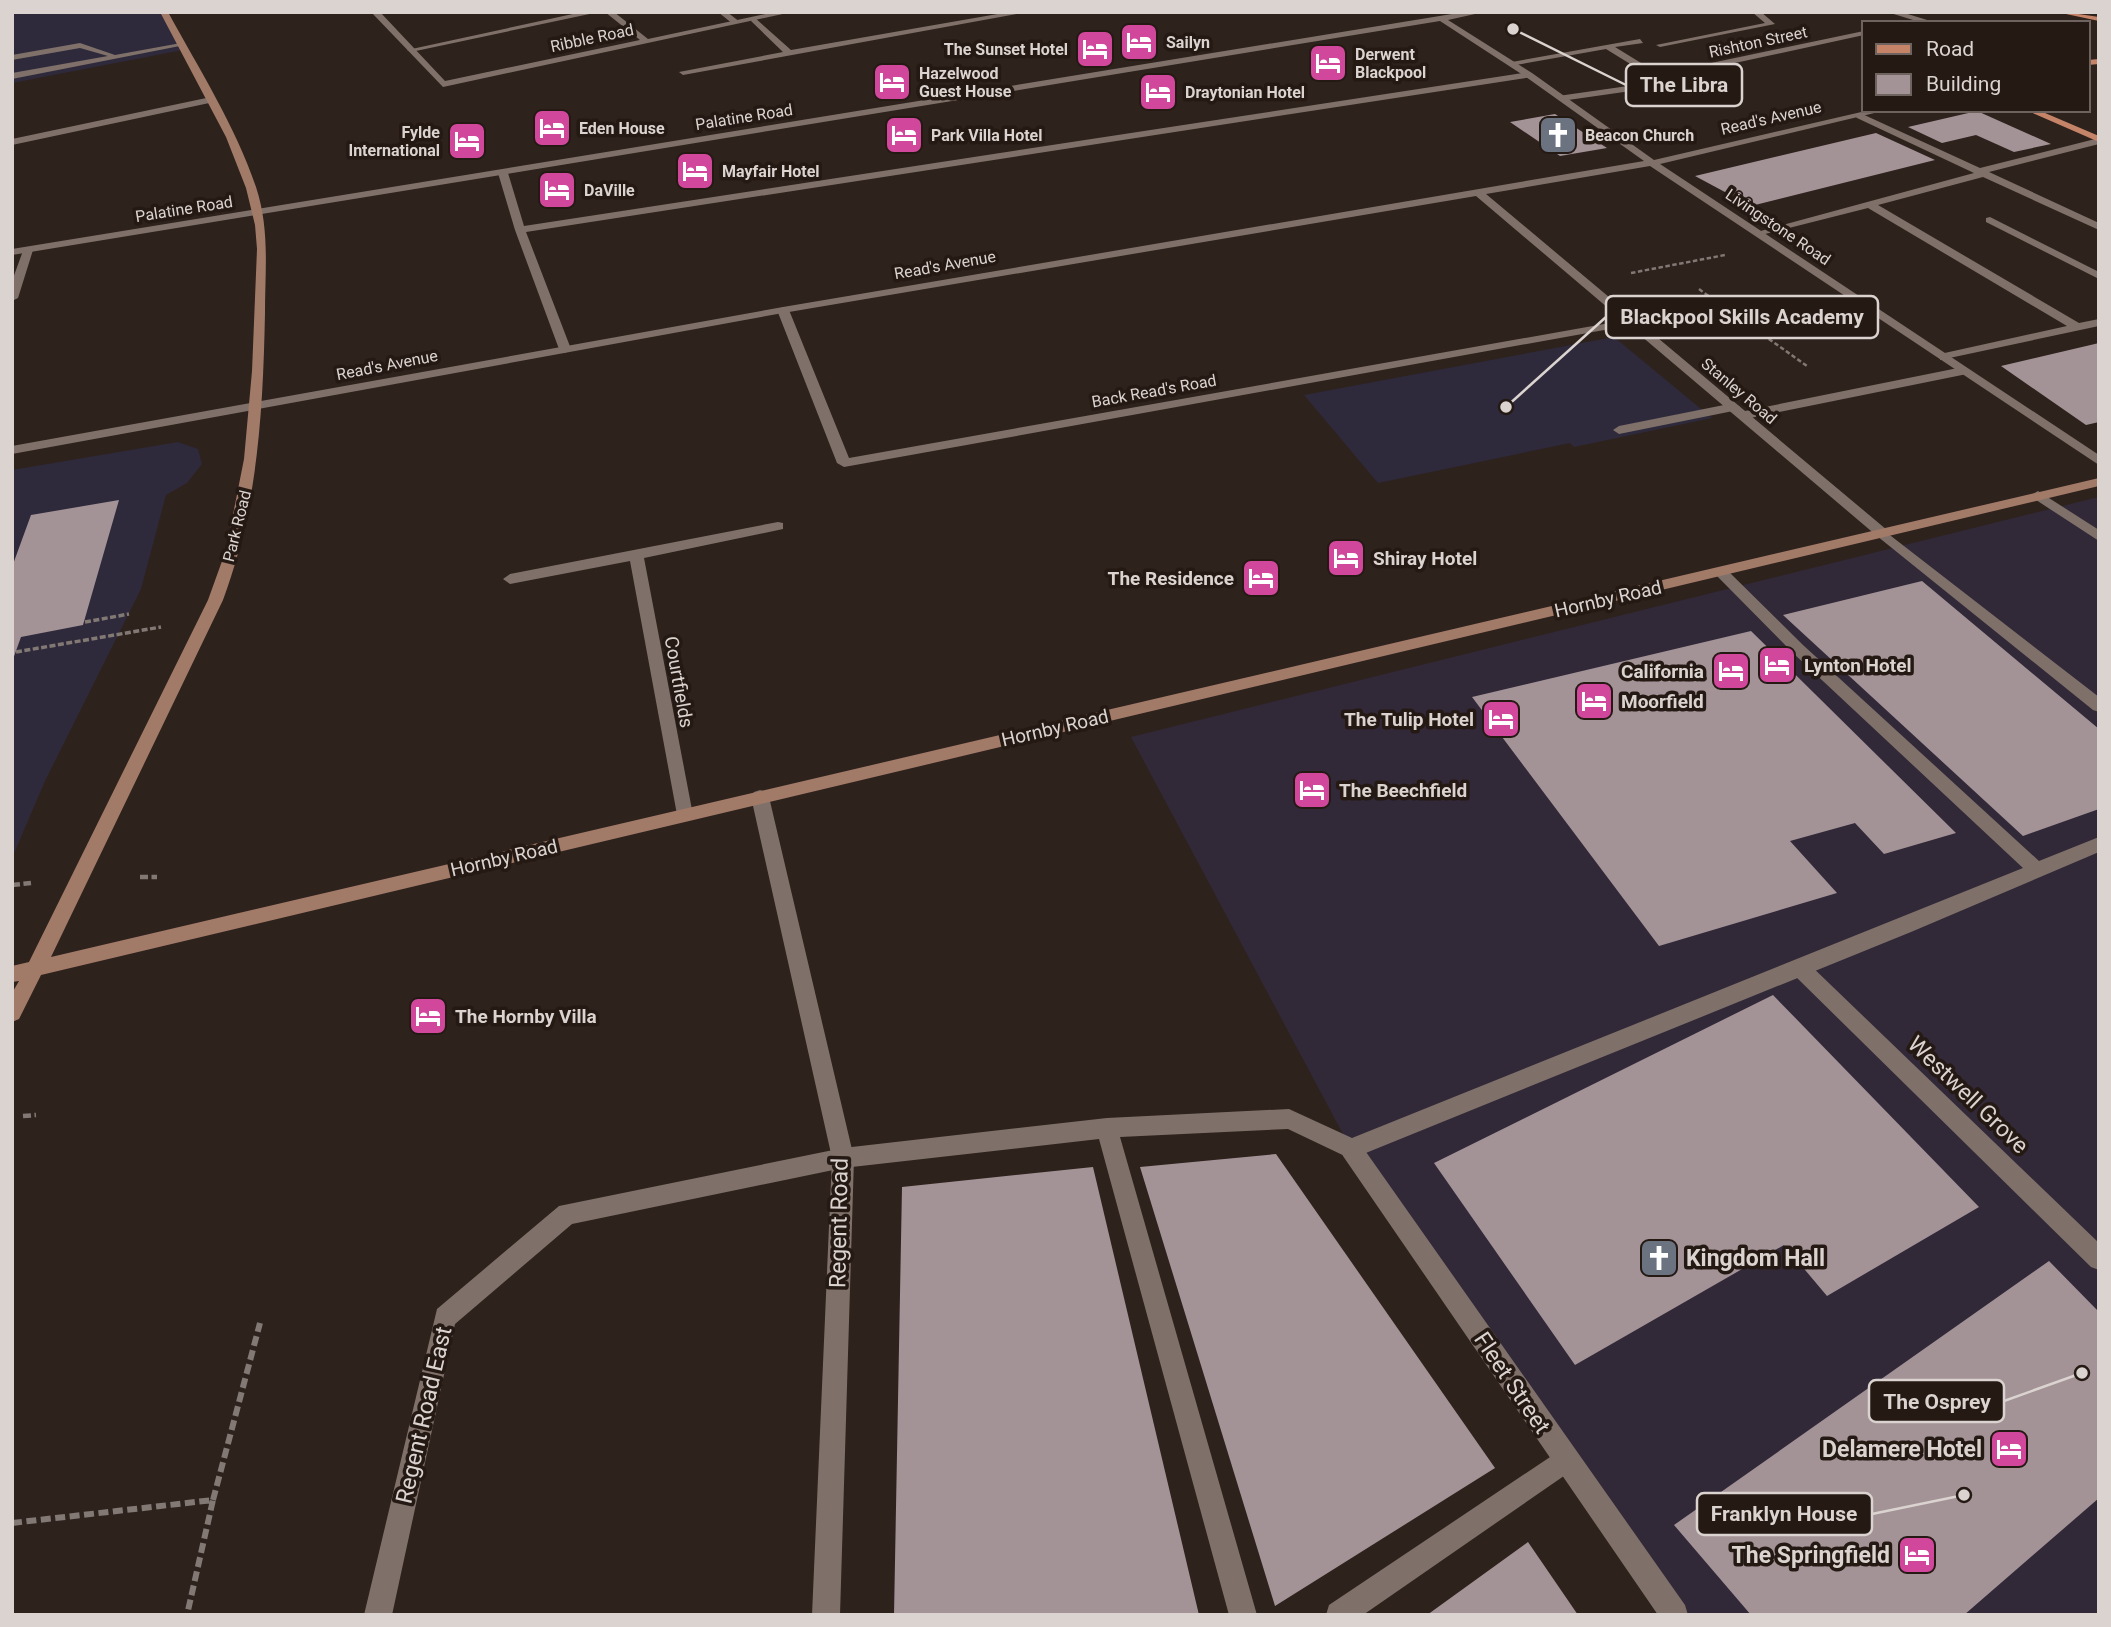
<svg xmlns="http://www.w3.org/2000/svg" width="2111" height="1627" viewBox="0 0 2111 1627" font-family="Roboto,sans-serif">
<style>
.commercial{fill:#322938}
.education{fill:#2e2a3b}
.building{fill:#a39397}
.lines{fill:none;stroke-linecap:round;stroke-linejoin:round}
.path-far3{stroke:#827874;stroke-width:2.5;stroke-dasharray:4.5 2.5;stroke-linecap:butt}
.path-far2{stroke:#827874;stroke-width:3.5;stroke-dasharray:6 2.5;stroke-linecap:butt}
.path-far1{stroke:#827874;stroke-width:4.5;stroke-dasharray:8 3.5;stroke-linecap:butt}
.path{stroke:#827874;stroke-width:6;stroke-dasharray:10 4.5;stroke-linecap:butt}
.lane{fill:#7f716a;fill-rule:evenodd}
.street{fill:#7f716a;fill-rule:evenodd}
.secondary{fill:#a27a68;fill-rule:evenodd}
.primary{fill:#c58467;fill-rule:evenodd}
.labels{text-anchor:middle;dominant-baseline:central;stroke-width:7;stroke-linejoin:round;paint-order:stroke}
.far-street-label{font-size:16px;fill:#dbd3cf;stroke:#251914}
.far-poi-label{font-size:16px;font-weight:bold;fill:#dbd3cf;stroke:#251914;text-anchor:start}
.poi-label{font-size:19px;font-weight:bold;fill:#dbd3cf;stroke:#251914;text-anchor:start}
.street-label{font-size:19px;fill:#dbd3cf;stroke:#251914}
.near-street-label{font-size:23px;fill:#dbd3cf;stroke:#251914}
.near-poi-label{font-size:23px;font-weight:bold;fill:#dbd3cf;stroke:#251914;text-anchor:end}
.leader{fill:none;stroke:#dbd3cf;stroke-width:2.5}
.callout-dot{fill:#dbd3cf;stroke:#251914;stroke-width:2.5}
.callout{fill:#251914;stroke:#dbd3cf;stroke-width:2.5}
.callout-label{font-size:21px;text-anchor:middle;font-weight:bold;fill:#dbd3cf}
</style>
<rect width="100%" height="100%" fill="#2e221d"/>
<path class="commercial" d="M2099 497V1615H1679L1351 1149 1131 737Z"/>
<path class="education" d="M12 12H164L183 50 12 83Z
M1614 337 1712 418 1574 447 1570 443 1378 483 1304 395Z
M178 442 198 449 202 464 187 483 166 495 141 589 45 781 12 858V470Z"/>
<path class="building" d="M1977 111 2051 144 2014 152 1976 135 1942 143 1908 127Z
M1555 114 1607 148 1560 156 1510 122Z
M1876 133 1935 160 1751 206 1695 176Z
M2099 343V422L2086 425 2001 366Z
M119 500 83 625 21 637 12 662V567L31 515Z
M1922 581 2099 729V809L2023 836 1783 615Z
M1751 631 1956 833 1884 854 1855 823 1790 841 1837 893 1659 946 1472 697Z
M1773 995 1979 1207 1827 1296 1784 1245 1575 1365 1434 1163Z
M1276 1154 1495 1468 1275 1606 1140 1167Z
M1093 1167 1199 1615H894L902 1187Z
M2049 1261 2099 1312V1498L1964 1615H1751L1674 1525Z
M1528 1542 1578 1615H1427Z"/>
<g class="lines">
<path class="path-far3" d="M1631 273 1725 255
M1699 289 1744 322
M1698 331 1745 322 1807 366"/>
<path class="path-far2" d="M85 622 129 614
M16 652 161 627"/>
<path class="path-far1" d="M140 877H157
M12 885 31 883
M23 1116 36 1115"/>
<path class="path" d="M213 1500 260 1323
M12 1523 213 1500 187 1615"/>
<path class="lane" d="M582 12H599L411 52 407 50Z
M718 12H727L740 22 733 24Z
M1009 12H1028L683 75 679 72 783 52 751 21 754 17 791 50Z
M1752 12H1761L1775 24 1660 47 1656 45 1765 23Z
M1887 12H1901L1937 23H1923Z
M1864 31V35L1661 79 1652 88 1561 101 1557 98 1558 96 1649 83 1653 78 1606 49 1510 66 1506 63 1640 39 1643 43 1615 47 1659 74Z
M80 43 115 55 181 43 185 45 12 79V73L108 56 80 48 12 60V55Z
M1529 72 1532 77 526 232 571 349 565 353 559 349 515 230 498 173 503 170 508 173 524 226Z
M211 97 214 98V102L12 145V139Z
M1860 113 1980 168 2099 138V144L1989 172 2099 223V230L1983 177 1878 205 2079 323 2099 319V326L1940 360V354L2067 326 1868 208 1757 236V232L1974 173 1857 118 1855 116Z
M24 248 33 250 18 298 12 301V281Z
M783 307 789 310 849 458 1632 319 1638 322 1632 325 844 467 837 463 777 310Z
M1963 367 1967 368V374L1745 419 1739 415 1745 411Z
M1734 403 1740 407 1738 410 1619 434 1613 430 1619 426Z
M2038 491 2099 530V541L2033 498 2031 495Z
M1882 529 2099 697V712L2093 710 1877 536 1875 533Z
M1721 567 1726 569 1803 645 2039 861 2099 837V852L1911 932 1351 1159 1288 1129 1120 1137 1257 1615H1229L1099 1139 843 1168 572 1224 455 1324 392 1615H364L437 1309 559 1206 843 1148 1107 1118 1289 1109 1352 1138 2023 868 1793 653 1716 575 1714 572Z
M1565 1447 1574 1451 1578 1460 1574 1469 1363 1615H1326L1329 1605Z"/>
<path class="street" d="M371 12H380L445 81 640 40 605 12H614L648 39 775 12H792L443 87Z
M1464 12H1484L1448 20 1532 73 1654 160 1870 110H1887L1660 164 2099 455V465L1650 166 1486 194 1887 530V536H1877L1476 196 783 313 12 454V446L783 307 1644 161 1526 77 1440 21 12 255V249Z
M1990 217 2099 272V279L1986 222V218Z
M778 522 783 523V529L644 558 693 815 690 820H678L630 561 510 584 503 579 510 574Z
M760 790 766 792 769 797 854 1158 840 1615H812L832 1158 751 797 754 792Z
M1800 960 1807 962 2099 1243V1270L2091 1267 1793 974 1790 968 1793 962Z
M1351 1139 1359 1142 1685 1605 1688 1615H1658L1343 1156 1340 1149 1343 1142Z"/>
<path class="secondary" d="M160 12H168C199 69 235 125 256 187 270 230 265 269 265 313 263 411 258 506 223 600L51 957 2099 478V486L41 975 19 1019 12 1022V993L19 981 12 982V966L29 962 208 600 226 550 244 459 252 371 257 249 255 225 246 188 226 137Z"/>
<path class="primary" d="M2065 12 2099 17V21L2066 14Z
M2099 59V64L2088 65V60Z
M2026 110H2038L2099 136V142Z"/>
</g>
<defs>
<symbol id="hotel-square" viewBox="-11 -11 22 22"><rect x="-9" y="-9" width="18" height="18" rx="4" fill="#d1479c" stroke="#251914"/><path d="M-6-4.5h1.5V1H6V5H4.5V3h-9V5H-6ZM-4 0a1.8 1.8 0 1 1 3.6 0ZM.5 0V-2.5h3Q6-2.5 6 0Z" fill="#fff"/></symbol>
<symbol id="church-square" viewBox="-11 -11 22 22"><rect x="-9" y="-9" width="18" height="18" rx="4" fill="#6b7280" stroke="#251914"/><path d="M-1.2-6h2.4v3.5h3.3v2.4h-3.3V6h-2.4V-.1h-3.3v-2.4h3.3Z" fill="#fff"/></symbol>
</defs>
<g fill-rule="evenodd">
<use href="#hotel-square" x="1117" y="20" width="44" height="44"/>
<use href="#hotel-square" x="1073" y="27" width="44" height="44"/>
<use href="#hotel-square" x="1306" y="41" width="44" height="44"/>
<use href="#hotel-square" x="870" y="60" width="44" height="44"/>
<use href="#hotel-square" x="1136" y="70" width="44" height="44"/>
<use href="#hotel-square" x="530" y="106" width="44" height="44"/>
<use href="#hotel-square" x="882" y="113" width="44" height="44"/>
<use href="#church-square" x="1536" y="113" width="44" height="44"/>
<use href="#hotel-square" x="445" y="119" width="44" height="44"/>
<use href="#hotel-square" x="673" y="149" width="44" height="44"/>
<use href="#hotel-square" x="535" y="168" width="44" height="44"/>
<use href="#hotel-square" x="1324" y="536" width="44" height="44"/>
<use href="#hotel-square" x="1239" y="556" width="44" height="44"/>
<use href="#hotel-square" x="1755" y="643" width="44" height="44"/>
<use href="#hotel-square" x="1709" y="649" width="44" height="44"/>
<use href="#hotel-square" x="1572" y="679" width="44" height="44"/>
<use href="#hotel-square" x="1479" y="697" width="44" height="44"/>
<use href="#hotel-square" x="1290" y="768" width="44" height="44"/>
<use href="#hotel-square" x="406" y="994" width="44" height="44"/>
<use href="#church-square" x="1637" y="1236" width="44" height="44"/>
<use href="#hotel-square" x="1987" y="1427" width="44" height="44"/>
<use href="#hotel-square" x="1895" y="1533" width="44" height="44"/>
</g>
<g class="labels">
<g class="far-street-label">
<text transform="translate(592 38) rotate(-12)">Ribble Road</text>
<text transform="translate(1758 42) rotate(-12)">Rishton Street</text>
<text transform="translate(744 117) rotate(-9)">Palatine Road</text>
<text transform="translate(1771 118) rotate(-13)">Read's Avenue</text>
<text transform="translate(184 209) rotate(-9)">Palatine Road</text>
<text transform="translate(1778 227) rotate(34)">Livingstone Road</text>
<text transform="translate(945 265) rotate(-10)">Read's Avenue</text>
<text transform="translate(387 365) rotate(-11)">Read's Avenue</text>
<text transform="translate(1154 391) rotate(-10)">Back Read's Road</text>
<text transform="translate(1739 391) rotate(40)">Stanley Road</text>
<text transform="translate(237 526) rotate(-76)">Park Road</text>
</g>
<g class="far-poi-label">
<text x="1166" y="42">Sailyn</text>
<text x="1068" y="49" text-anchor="end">The Sunset Hotel</text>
<text x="1355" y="54">Derwent<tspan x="1355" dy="18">Blackpool</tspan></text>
<text x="919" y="73">Hazelwood<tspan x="919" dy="18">Guest House</tspan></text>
<text x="1185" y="92">Draytonian Hotel</text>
<text x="579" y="128">Eden House</text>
<text x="440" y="132" text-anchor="end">Fylde<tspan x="440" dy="18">International</tspan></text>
<text x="931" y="135">Park Villa Hotel</text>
<text x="1585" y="135">Beacon Church</text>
<text x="722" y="171">Mayfair Hotel</text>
<text x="584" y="190">DaVille</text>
</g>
<g class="poi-label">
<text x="1373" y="558">Shiray Hotel</text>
<text x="1234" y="578" text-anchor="end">The Residence</text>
<text x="1804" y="665">Lynton Hotel</text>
<text x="1704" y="671" text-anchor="end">California</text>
<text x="1621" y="701">Moorfield</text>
<text x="1474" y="719" text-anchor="end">The Tulip Hotel</text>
<text x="1339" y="790">The Beechfield</text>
<text x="455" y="1016">The Hornby Villa</text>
</g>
<g class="street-label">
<text transform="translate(1608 599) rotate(-13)">Hornby Road</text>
<text transform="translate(679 682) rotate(80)">Courtfields</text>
<text transform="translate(1055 728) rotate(-13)">Hornby Road</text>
<text transform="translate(504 858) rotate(-13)">Hornby Road</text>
</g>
<g class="near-street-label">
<text transform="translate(1968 1095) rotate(44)">Westwell Grove</text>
<text transform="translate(839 1223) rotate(-89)">Regent Road</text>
<text transform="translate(1512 1383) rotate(56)">Fleet Street</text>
<text transform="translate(424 1415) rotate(-77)">Regent Road East</text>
</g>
<g class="near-poi-label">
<text x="1686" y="1258" text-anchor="start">Kingdom Hall</text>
<text x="1982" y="1449">Delamere Hotel</text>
<text x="1890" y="1555">The Springfield</text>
</g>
</g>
<path class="leader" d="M1513 29L1626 85M1506 407L1606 317M2082 1373L2004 1401M1964 1495L1872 1514"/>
<g class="callout-dot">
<circle cx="1513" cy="29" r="7"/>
<circle cx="1506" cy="407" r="7"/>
<circle cx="2082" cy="1373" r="7"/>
<circle cx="1964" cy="1495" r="7"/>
</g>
<g class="callout">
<rect x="1626" y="64" width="116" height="42" rx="7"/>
<rect x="1606" y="296" width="272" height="42" rx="7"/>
<rect x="1869" y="1380" width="135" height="42" rx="7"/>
<rect x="1697" y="1493" width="175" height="42" rx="7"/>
</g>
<g class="callout-label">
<text x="1684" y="92">The Libra</text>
<text x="1742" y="324">Blackpool Skills Academy</text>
<text x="1937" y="1409">The Osprey</text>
<text x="1784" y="1521">Franklyn House</text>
</g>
<rect width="2111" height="1627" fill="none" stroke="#dbd3cf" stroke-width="28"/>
<rect x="1862" y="21" width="228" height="91" fill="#251914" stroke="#6e635f" stroke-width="2"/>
<rect x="1876" y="44" width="35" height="10" fill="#c58467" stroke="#6e635f" stroke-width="2"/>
<text x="1926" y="56" font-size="21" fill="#dbd3cf">Road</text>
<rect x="1876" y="74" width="35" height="21" fill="#a39397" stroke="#6e635f" stroke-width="2"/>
<text x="1926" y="91" font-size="21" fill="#dbd3cf">Building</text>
</svg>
